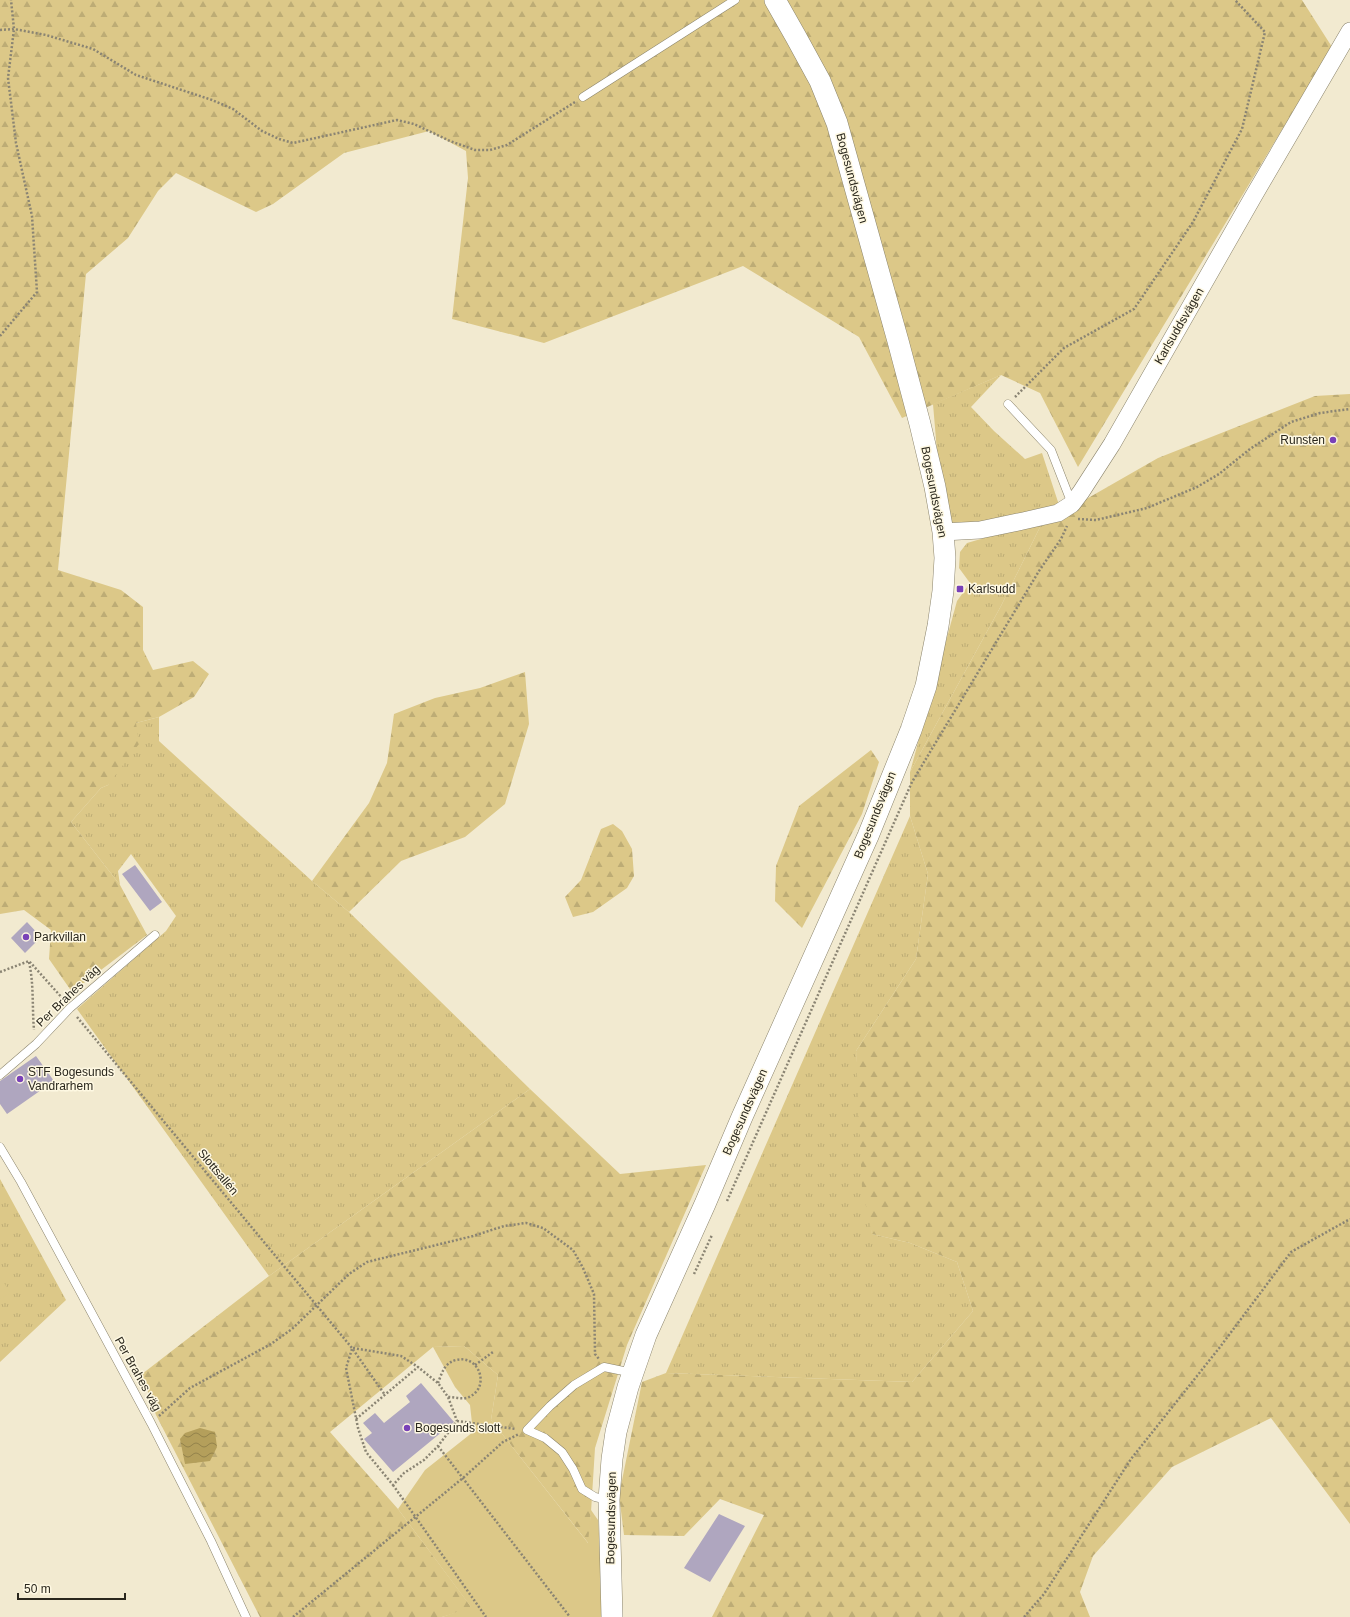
<svg xmlns="http://www.w3.org/2000/svg" width="1350" height="1617" viewBox="0 0 1350 1617" font-family="Arial,sans-serif">
<style>
.grass{fill:url(#grass-tufts)}
.forest{fill:url(#forest-firs)}
.park{fill:#dcc888}
.water{fill:url(#water-waves)}
.building{fill:#afa6bf}
.lines{fill:none;stroke-linecap:round;stroke-linejoin:round}
.service-casing{stroke:#8b846c;stroke-width:9}
.minor-casing{stroke:#8b846c;stroke-width:18}
.tertiary-casing{stroke:#8b846c;stroke-width:22}
.path{stroke:#8a8473;stroke-width:2.5;stroke-dasharray:2 2;stroke-linecap:butt}
.service{stroke:#fff;stroke-width:8}
.minor{stroke:#fff;stroke-width:17}
.tertiary{stroke:#fff;stroke-width:21}
.poi-dot{fill:#7941b8;stroke:#fef8e2;stroke-width:1.5}
.labels{text-anchor:middle;dominant-baseline:central;stroke-width:3;stroke-linejoin:round;paint-order:stroke}
.street-label{font-size:12px;fill:#2a271d;stroke:#fef8e2}
.poi-label{font-size:12px;fill:#2a271d;stroke:#fef8e2;text-anchor:start}
</style>
<defs>
<pattern id="grass-tufts" width="24" height="20" patternUnits="userSpaceOnUse"><rect width="24" height="20" fill="#dcc888"/><path d="M3 7l-1-3M5 7V3M7 7l1-3M15 17l-1-3M17 17v-4M19 17l1-3" fill="none" stroke="#bdac75"/></pattern>
<pattern id="forest-firs" width="22" height="20" patternUnits="userSpaceOnUse"><rect width="22" height="20" fill="#dcc888"/><path d="M5 1l3.5 6h-7zM16 11l3.5 6h-7z" fill="#bdac75"/></pattern>
<pattern id="water-waves" width="16" height="10" patternUnits="userSpaceOnUse"><rect width="16" height="10" fill="#b49f5b"/><path d="M0 5q4-4 8 0t8 0" fill="none" stroke="#93824b"/></pattern>
</defs>
<rect width="100%" height="100%" fill="#f2ead0"/>
<path class="grass" d="M1001 375 971 407 994 431 1025 459 1042 453 1059 505 964 527 949 521 938 463 933 404Z
M1041 525 1001 606 910 772 957 601 970 583 959 568 960 552 967 543 998 534Z
M159 717V741L312 881 349 912 530 1089 269 1276 77 1009 166 931 176 916 131 854 118 871 120 885 71 822 101 788 108 785 136 723Z
M910 816 928 874 916 959 856 1051 872 1234 910 1243 957 1262 973 1311 912 1382 666 1373Z
M0 1179 66 1300 0 1362Z"/>
<path class="forest" d="M0 0H1302L1332 47 1078 467 1040 393 1001 375 902 418 859 337 743 266 544 343 452 319 468 178 466 151 429 131 344 153 273 204 256 212 176 173 158 191 128 238 86 274 58 570 121 590 143 607V650L153 670 193 661 209 674 194 697 159 717 136 723 139 744 108 785 101 788 71 822 120 885 147 935 72 992 49 959 51 930 24 910 0 914Z
M1350 394V1524L1271 1418 1172 1467 1093 1556 1080 1592 1090 1617H712L764 1515 720 1499 684 1536 624 1535 619 1495 642 1382 666 1373 912 1382 973 1311 957 1262 910 1243 872 1234 862 1188 856 1051 916 959 928 874 910 816V772L1001 606 1041 525 1158 458 1315 396Z
M525 672 529 724 505 804 465 837 401 861 349 912 312 881 369 803 387 763 394 714 435 698 480 688Z
M871 750 879 762 862 814 802 928 775 901 776 866 799 806Z
M613 824 622 831 632 849 634 876 627 888 593 912 573 917 565 897 581 880 601 829Z
M530 1089 620 1174 706 1165 627 1345 595 1448 589 1544 491 1420 498 1375 464 1346 433 1347 330 1432 398 1509 472 1608 442 1617H260L156 1415 142 1374 269 1276Z"/>
<path class="park" d="M0 1276 10 1293 0 1299Z
M464 1346 498 1375 491 1420 588 1543 591 1510 598 1520 605 1617H442L471 1607 398 1509 425 1470 473 1432 470 1405 455 1387 433 1347Z"/>
<path class="water" d="M200 1428 215 1432 217 1447 210 1461 185 1464 180 1439 185 1433Z"/>
<path class="building" d="M135 865 162 902 150 911 122 874Z
M27 922 41 937 25 953 11 938Z
M36 1056 54 1081 7 1114 0 1104V1081Z
M421 1383 454 1422 393 1472 364 1439 372 1433 363 1423 375 1413 384 1423 410 1402 406 1396Z
M719 1514 745 1526 710 1582 684 1568Z"/>
<g class="lines">
<defs>
<path id="service" d="M583 97 735 0
M1008 404 1051 450 1072 504
M0 1075 36 1044 70 1008 155 935
M0 1147 21 1182 151 1423 211 1541 246 1617
M608 1500 595 1497 582 1489 573 1469 562 1452 545 1438 527 1430 550 1406 574 1385 604 1367 633 1373"/>
<path id="minor" d="M943 532 980 530 1023 521 1058 513 1072 504 1081 492 1112 444 1253 197 1350 31"/>
<path id="tertiary" d="M612 1617 609 1500 612 1459 616 1432 628 1387 646 1335 705 1204 742 1117 868 836 911 730 926 686 938 626 943 591 945 558 943 532 935 487 920 424 898 341 837 123 820 81 796 37 775 0"/>
</defs>
<use href="#service" class="service-casing"/>
<use href="#minor" class="minor-casing"/>
<use href="#tertiary" class="tertiary-casing"/>
<path class="path" d="M0 30 14 29 46 35 93 49 136 75 212 100 233 109 262 131 279 139 293 143 397 120 414 124 450 141 475 150H490L507 145 575 102
M0 336 37 292 32 216 16 143 8 78 14 29 11 0
M1015 397 1064 348 1134 309 1193 222 1242 129 1265 32 1235 0
M1078 519 1096 520 1147 508 1197 487 1219 474 1250 449 1291 422 1320 413 1350 409
M29 962C34 984 32 1007 34 1030
M0 972 29 961 64 1000
M77 1017 352 1348 385 1395
M727 1201 912 782 1039 571 1061 539 1067 526
M694 1274 712 1235
M353 1348 401 1356 418 1367 438 1383 448 1397 457 1421
M352 1349 346 1368 358 1428 366 1452 393 1485 404 1473 424 1460 438 1446 457 1421
M475 1365 493 1352
M438 1383C440 1378 442 1371 446 1366 449 1363 452 1361 456 1360 479 1354 491 1387 469 1397 463 1400 455 1397 448 1397
M159 1416 190 1388 271 1344 292 1329 349 1274 367 1262 473 1236 504 1226 526 1223 543 1228 573 1250 583 1268 594 1294 595 1354 599 1359
M356 1419 418 1367
M457 1421 516 1429
M438 1446 570 1617
M393 1485 486 1617
M293 1617 463 1478 503 1442 519 1434
M1024 1617 1044 1594 1131 1459 1220 1347 1291 1252 1350 1219"/>
<use href="#service" class="service"/>
<use href="#minor" class="minor"/>
<use href="#tertiary" class="tertiary"/>
</g>
<g class="poi-dot">
<circle cx="1333" cy="440" r="4"/>
<rect x="956" y="585" width="8" height="8" rx="2"/>
<circle cx="26" cy="937" r="4"/>
<circle cx="20" cy="1079" r="4"/>
<circle cx="407" cy="1428" r="4"/>
</g>
<g class="labels">
<g class="street-label">
<text transform="translate(852 178) rotate(75)">Bogesundsvägen</text>
<text transform="translate(1179 326) rotate(-60)">Karlsuddsvägen</text>
<text transform="translate(934 492) rotate(79)">Bogesundsvägen</text>
<text transform="translate(875 815) rotate(-68)">Bogesundsvägen</text>
<text transform="translate(68 996) rotate(-44)">Per Brahes väg</text>
<text transform="translate(745 1112) rotate(-66)">Bogesundsvägen</text>
<text transform="translate(218 1172) rotate(50)">Slottsallén</text>
<text transform="translate(138 1374) rotate(61)">Per Brahes väg</text>
<text transform="translate(611 1518) rotate(-89)">Bogesundsvägen</text>
</g>
<g class="poi-label">
<text x="1325" y="440" text-anchor="end">Runsten</text>
<text x="968" y="589">Karlsudd</text>
<text x="34" y="937">Parkvillan</text>
<text x="28" y="1072">STF Bogesunds<tspan x="28" dy="14">Vandrarhem</tspan></text>
<text x="415" y="1428">Bogesunds slott</text>
</g>
</g>
<path d="M18 1593v6h107v-6" fill="none" stroke="#2a271d" stroke-width="2"/>
<text x="24" y="1593" font-size="12" fill="#2a271d" stroke="#fef8e2" stroke-width="3" paint-order="stroke">50 m</text>
</svg>
